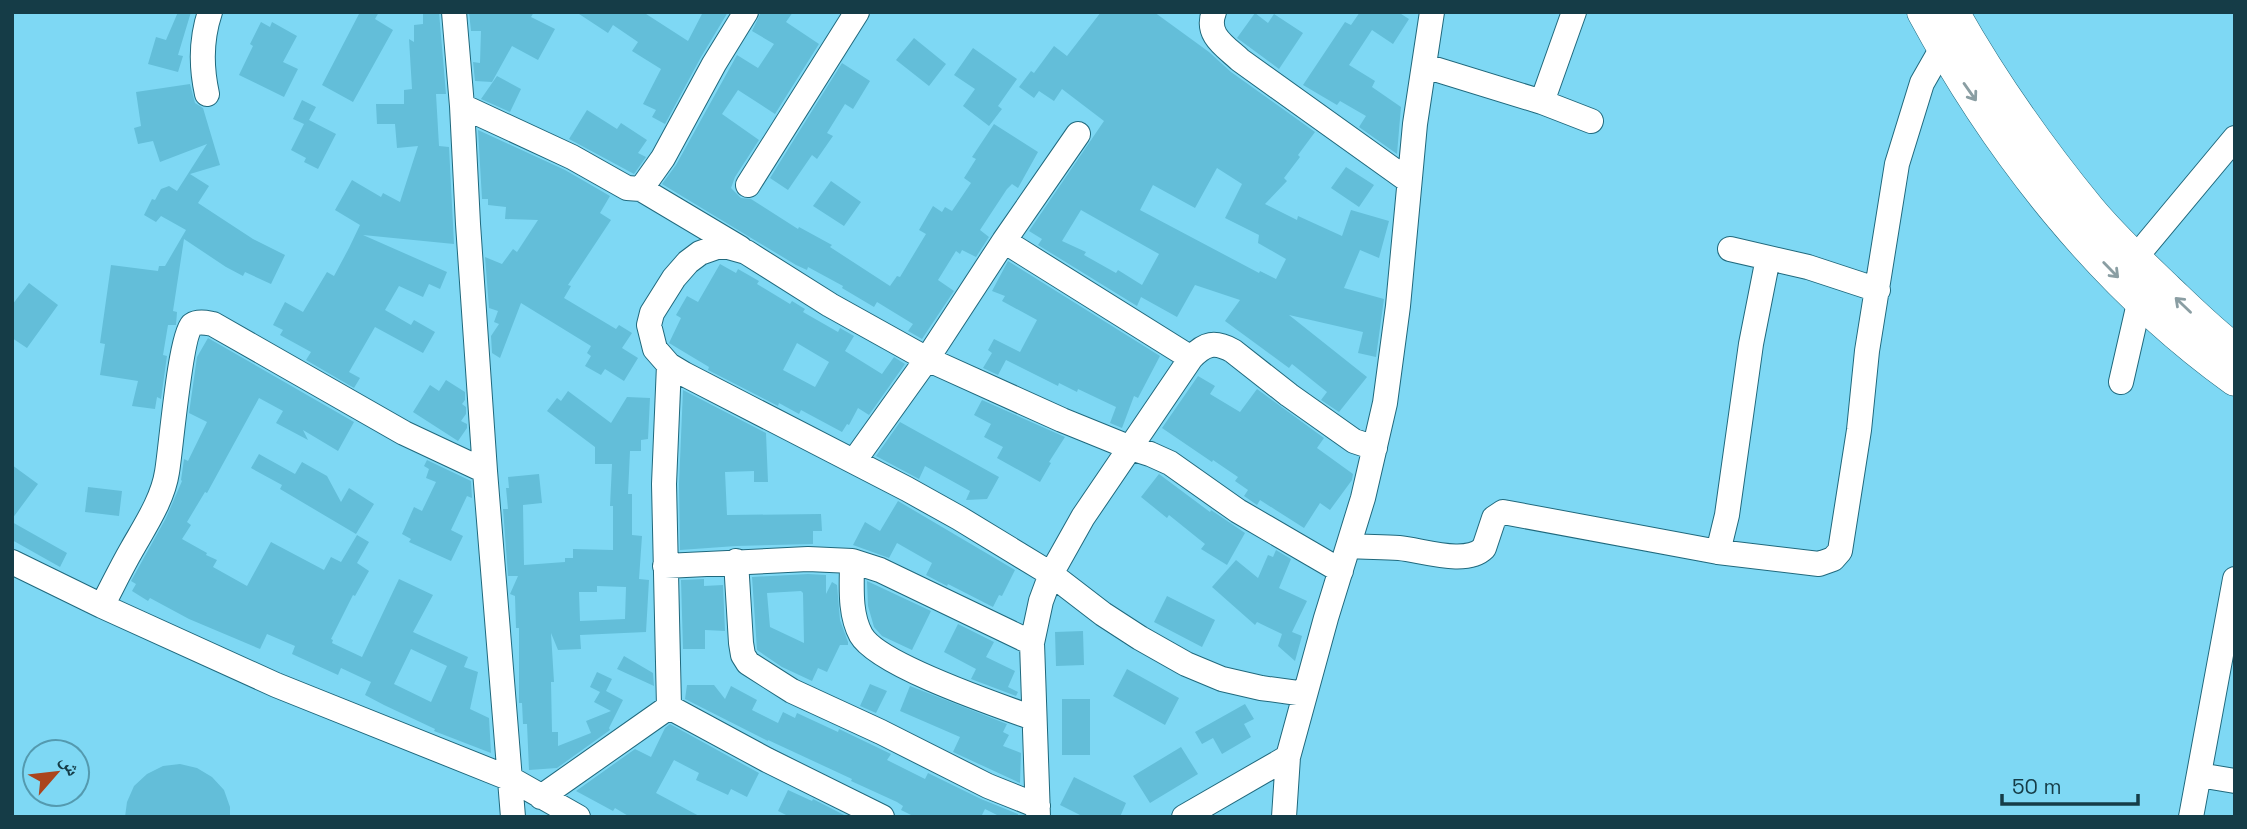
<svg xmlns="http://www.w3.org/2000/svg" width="2247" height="829" viewBox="0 0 2247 829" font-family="'Space Grotesk','Noto Naskh Arabic',sans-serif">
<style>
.building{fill:#63bed9;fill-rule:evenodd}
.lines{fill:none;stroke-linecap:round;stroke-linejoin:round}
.minor-casing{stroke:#20697d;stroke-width:26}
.major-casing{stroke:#20697d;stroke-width:33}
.minor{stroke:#fff;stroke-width:24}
.major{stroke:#fff;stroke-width:32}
.oneway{stroke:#8a9ea3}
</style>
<rect width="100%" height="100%" fill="#7ed8f4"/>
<path class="building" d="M178 12H191L178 55 183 56 178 72 148 64 156 37 166 40Z
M360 12H379L375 19 393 30 353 102 322 85Z
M423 12H439L446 94H436L439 146 449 147 454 244 363 235 447 272 440 289 429 284 423 297 399 286 385 310 411 325 414 320 435 332 423 353 375 327 349 372 360 378 354 388 306 360 311 352 280 335 283 330 273 325 285 302 303 312 327 272 334 276 349 248 360 225 335 210 352 180 381 197 383 193 400 202 418 146 397 148 395 124H377L376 104H404V90L412 89 409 39 414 42V25L423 24Z
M469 12H534L531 17 555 29 538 60 512 46 492 82 475 81 473 62 480 63 481 31H471Z
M576 12H643L688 41 703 12H728L701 57 665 124 652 117 656 110 643 104 661 69 632 51 638 42 613 25 608 33Z
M761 12H793L786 22 819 44 775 114 738 90 722 114 759 140 735 177 731 188 741 198 751 199 798 229 799 227 832 245 830 247 890 286 897 276 900 277 926 234 919 230 933 206 942 212 945 207 952 211 971 183 964 178 976 159 972 157 994 124 1038 152 1018 188 1012 184 1007 189 980 230 989 237 976 257 962 250 960 254 956 251 938 280 954 291 922 339 908 331 913 324 877 302 874 307 842 288 843 286 808 267 807 270 796 265 662 184 676 165 737 55 758 68 774 44 752 31Z
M1101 12H1154L1209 52 1231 72 1315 132 1298 155 1300 157 1284 178 1287 181 1265 204 1297 220 1298 216 1342 236 1351 210 1389 221 1379 258 1360 250 1344 288 1384 299 1376 357 1358 353 1363 332 1289 315 1367 377 1339 412 1321 400 1327 392 1292 364 1289 368 1225 321 1240 300 1195 285 1177 317 1141 297 1137 306 1038 245 1042 239 1029 231 1104 121 1062 89 1054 101 1039 91 1034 98 1019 87 1031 71 1034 73 1054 46 1067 56ZM1217 168 1242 184 1225 218 1259 235 1258 243 1286 259 1276 279 1260 271 1259 273 1140 210 1153 185 1195 208ZM1081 210 1159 254 1142 285 1118 270 1116 273 1084 255 1086 252 1062 241Z
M1360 12H1398L1409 19 1393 44 1372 30 1349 65 1375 81 1372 87 1401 107 1397 154 1359 127 1366 116 1340 101 1337 105 1303 85 1345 22 1351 25Z
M1255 13 1268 23 1274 14 1303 33 1279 69 1237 38Z
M261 22 270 27 272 22 297 36 283 62 298 69 284 97 239 75 253 46 250 44Z
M914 38 946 64 929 86 896 60Z
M973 48 1017 79 998 106 1002 109 989 126 963 106 975 89 954 75Z
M842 63 870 81 853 109 845 104 827 133 833 136 817 159 812 155 788 190 770 178Z
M497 76 521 89 510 112 481 99Z
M190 84 195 103 203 108 220 165 190 174 209 186 198 203 253 239 285 255 271 284 245 272 243 276 226 267 184 239 173 311 177 312 176 325H168L163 355 167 356 161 399 157 397 155 409 132 406 138 381 100 375 105 344 100 343 111 265 158 271 159 266H165L186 230 161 216 156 222 144 215 152 199 155 200 161 189 169 186 177 191 207 144 160 162 153 141 138 144 134 128 141 126 136 92Z
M302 100 316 107 309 120 336 134 318 169 304 162 306 158 291 150 304 124 293 119Z
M587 110 617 129 621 123 647 140 638 153 646 157 634 174 569 139Z
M478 130 565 170 610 196 600 213 611 220 568 285 571 286 564 298 616 329 619 325 632 333 622 348 638 358 624 381 605 369 601 375 585 366 591 356 587 353 591 346 521 303 500 358 492 353 491 336 499 324 494 322 498 311 489 308 485 257 502 264 513 249 517 252 538 220 505 219 506 207 488 205V199H482Z
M1346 167 1374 185 1359 207 1331 188Z
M831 181 861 202 844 226 813 206Z
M1008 261 1160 356 1138 398 1134 396 1122 428 1110 423 1116 407 1078 389 1077 392 1059 383 1058 386 1006 360 998 375 983 368 992 353 988 350 994 339 1020 352 1037 320 1002 301 1005 296 992 291Z
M720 264 736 273 738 269 759 281 757 284 790 304 792 301 805 309 803 312 838 332 840 328 854 336 845 351 882 374 894 357 905 364 869 415 858 408 849 425 847 424 842 432 801 410 799 414 779 403 778 406 708 370 709 367 669 343 681 318 676 315 687 296 698 302ZM797 343 829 362 815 387 783 370Z
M29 283 58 305 27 348 12 338V305Z
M208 338 354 422 338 451 303 430 308 440 276 423 283 411 259 398 207 493 205 492 187 522 191 525 182 539 207 553 206 555 217 560 213 567 247 586 271 542 324 570 331 557 341 562 357 535 369 542 357 563 369 571 355 596 353 595 331 639 333 640 332 643 362 657 399 579 433 595 413 632 468 657 464 667 478 672 470 709 489 718 491 753 434 731 435 729 384 705 365 695 371 682 341 668 338 675 292 654 295 646 267 634 260 649 189 619 150 598 148 601 132 591 136 584 131 581 166 518 182 481 181 480 184 459 188 461 207 422 189 413 197 357ZM411 649 447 666 431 702 394 684Z
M1198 376 1215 386 1210 394 1240 412 1257 389 1324 438 1317 448 1353 474 1352 480 1330 510 1320 503 1304 528 1260 500 1257 505 1244 496 1248 490 1235 481 1238 477 1213 460 1212 462 1162 428Z
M446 380 465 392V400L462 404 466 407V414L461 421 467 424V428L458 441 413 412 430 385 439 391Z
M683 390 766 433 768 482H754V471L725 472 727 515 821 514 822 531H813V544L736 546 680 550 679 484Z
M568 391 611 423 627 397 650 398 648 439 641 440V451H630L628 494H632V535L642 536 639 579 649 580 646 632 580 635 581 649 558 650 551 633 554 682H551L552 732H558V746L591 733 586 721 611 711 594 702 600 692 590 687 597 672 612 679 606 691 623 700 609 728 610 730 557 768 529 770 527 724H523L522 703H519V628H516L515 596 510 594 518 576H508L503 509H508L506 488H509L508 477 539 474 542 503 523 505 524 565 565 562V558H573V549L613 550V506H610L612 464H595V447L547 411 557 398 561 401ZM597 586 626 587 625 619 580 621 579 592H597Z
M982 400 1065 437 1049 462 1051 463 1040 482 997 458 1003 447 984 437 991 424 974 415Z
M900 422 999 477 987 499 966 500 970 491 925 466 919 479 876 456Z
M259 454 295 474 302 462 327 476 341 502 349 488 374 504 356 534 280 489 282 485 251 468Z
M427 460 471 481 472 498 467 496 451 530 463 536 451 561 409 542 411 539 402 534 414 507 422 511 436 482 426 478 429 469 424 466Z
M12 465 38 484 12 519Z
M1159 474 1210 512 1211 510 1245 533 1227 565 1201 549 1205 544 1169 515 1167 518 1141 497Z
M88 487 122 491 119 516 85 512Z
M898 501 1015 570 1002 596 999 595 993 607 948 584 947 586 926 575 932 563 897 543 889 558 853 545 865 522 880 531Z
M12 522 67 553 60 567 12 540Z
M1276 550 1291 559 1279 588 1307 601 1292 632 1302 636 1295 661 1278 646 1282 634 1257 622 1255 625 1212 587 1236 560 1258 578 1268 555 1273 557Z
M808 574 826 575V594L832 582 837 585 840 620 848 642V645H840L827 672 818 668 812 681 782 667 757 650 752 577ZM801 591 803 593 804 643 770 627 767 593Z
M704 579V586L723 585 725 631 705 630V649H683L681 580Z
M867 581 931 611 912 650 882 636 874 627 868 606Z
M1167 596 1215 620 1202 647 1154 622Z
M958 624 994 642 986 657 1015 671 1008 687 1018 692 1016 696 971 679 976 669 944 652Z
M1083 631 1084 665 1056 666 1055 632Z
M624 656 653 673 654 686 617 669Z
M1127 669 1179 698 1165 725 1113 696Z
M870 684 887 691 876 713 860 706Z
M687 685H714L725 699 731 686 757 700 752 710 778 723 783 712 795 718 797 713 838 732 839 729 891 754 887 760 925 779 928 773 981 799 1018 814V817H1001L985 809 981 817H915L901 810 903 806 897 802 851 781 852 779 768 740V741L685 699Z
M910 686 1007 724 1003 732 1009 735 1003 746 1021 753 1020 783 953 752 960 737 900 711Z
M1062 699H1090V755H1062Z
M1245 704 1254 719 1244 724 1251 737 1222 754 1213 738 1202 744 1195 732Z
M670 724 759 773 747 797 731 789 728 795 696 780 699 773 674 760 656 793 701 817H630L615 808 613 811 576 791 635 749 651 757 665 728Z
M1181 747 1198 774 1150 803 1133 776Z
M180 764 197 768 212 777 224 790 230 807V817H125L127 802 134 786 147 774 163 766Z
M1074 777 1126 803 1120 817H1084L1060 805Z
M788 790 812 801 813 799 848 817H790L778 811Z"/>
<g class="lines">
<defs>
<path id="minor" d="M454 12 462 106 468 224 485 471 513 817
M1214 12C1205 35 1225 46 1240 60L1409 181
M1425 66 1542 102 1591 121
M207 94C201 67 201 39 210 12
M1542 102 1574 12
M462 106 572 157 627 188 641 189 663 158 714 64 746 12
M1078 134 1004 241 1191 358
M748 185 857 12
M641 189 740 248
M1730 249 1808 267 1878 290
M1768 258 1751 344 1727 515 1718 552 1819 564 1833 559 1840 551 1859 430 1867 351 1897 164 1922 83 1942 48
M2135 258 2235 138
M2121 382 2140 299
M854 461 927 359 1004 241
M1349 546C1366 547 1382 547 1399 548 1422 550 1466 566 1484 548L1494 518 1503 512 1718 552
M736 561 741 643 743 655 748 663 792 691 881 732 988 786 1038 806
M852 561C852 585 849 613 861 635 878 665 997 705 1033 718
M12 562 102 606 276 685 511 779 578 817
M665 566 808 559 852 561 880 570 1032 643
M102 606C112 587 121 568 132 549 145 526 163 499 167 472 171 449 180 337 192 325 198 321 207 323 213 324L404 433 485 471
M1305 694 1261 688 1222 679 1186 664 1140 638 1103 614 1051 574 959 518 907 489 684 374 669 365 655 349 649 325 652 313 674 278 688 262 700 253 717 247H728L746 252 830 305 927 359 1062 420 1131 448 1150 454 1170 463 1238 511 1341 571
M669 707 664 484 669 365
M2199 775 2235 781
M541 797 669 707 767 760 882 817
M1038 817 1032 643 1041 601 1051 574 1083 517 1191 358C1205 343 1215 341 1233 351L1289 395 1354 441 1375 448
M1184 817 1288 757
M1284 817 1288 757 1326 618 1363 498 1385 403 1398 306 1415 124 1432 12
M2191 817 2235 579"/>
<path id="major" d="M1923 12C1999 153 2104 286 2235 380
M1953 12C1992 81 2039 148 2089 209 2113 238 2141 264 2167 289 2189 310 2210 331 2235 350"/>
</defs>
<use href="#minor" class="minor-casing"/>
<use href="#major" class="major-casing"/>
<use href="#minor" class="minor"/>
<use href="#major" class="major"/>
</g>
<defs><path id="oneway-shaft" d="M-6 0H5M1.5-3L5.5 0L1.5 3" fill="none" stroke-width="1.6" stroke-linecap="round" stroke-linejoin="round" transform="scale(1.75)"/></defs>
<g class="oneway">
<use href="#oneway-shaft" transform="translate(1970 92) rotate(55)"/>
<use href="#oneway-shaft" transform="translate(2111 270) rotate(46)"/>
<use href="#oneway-shaft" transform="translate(2183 305) rotate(-136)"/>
</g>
<rect width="2247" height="829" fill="none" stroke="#153c47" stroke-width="28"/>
<g transform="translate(56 773) rotate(62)"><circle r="33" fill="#7ed8f4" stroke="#549aaf" stroke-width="2"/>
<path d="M0-5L12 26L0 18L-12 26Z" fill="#ab451d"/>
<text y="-10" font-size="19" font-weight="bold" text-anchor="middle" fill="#153c47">ش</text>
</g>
<path d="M2002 794v10h136v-10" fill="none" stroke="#153c47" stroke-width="3.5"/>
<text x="2012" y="794" font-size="21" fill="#153c47" stroke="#7ed8f4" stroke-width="5" paint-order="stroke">50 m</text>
</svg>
